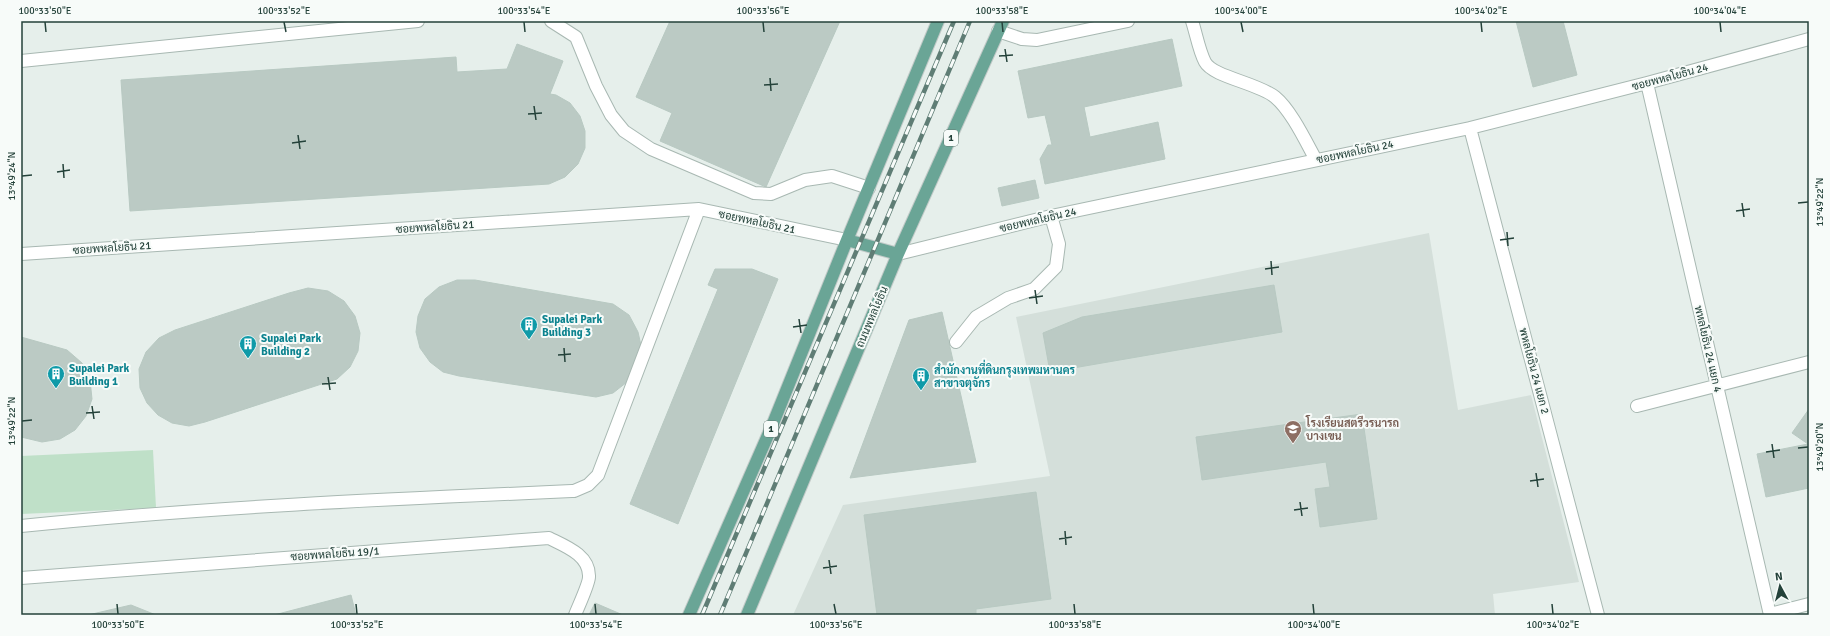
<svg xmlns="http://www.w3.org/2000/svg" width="1830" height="636" viewBox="0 0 1830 636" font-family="Signika,Sarabun,sans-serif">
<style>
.built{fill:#d4dfda}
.green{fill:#bfe0c8}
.building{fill:#bbcac4;stroke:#b8c9c2}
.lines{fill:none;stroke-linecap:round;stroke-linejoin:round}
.service-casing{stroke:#a8b8b2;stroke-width:14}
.minor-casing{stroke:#a8b8b2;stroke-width:14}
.primary-casing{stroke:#c2cac8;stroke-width:14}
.service{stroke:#fff;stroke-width:12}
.minor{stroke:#fff;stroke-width:12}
.primary{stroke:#6aa596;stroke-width:12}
.rail-casing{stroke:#5f7d75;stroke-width:4.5}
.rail{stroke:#f7fbf9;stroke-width:3;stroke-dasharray:9;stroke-linecap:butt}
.ticks{fill:none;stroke:#24423a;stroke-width:1.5}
.labels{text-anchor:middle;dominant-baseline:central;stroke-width:4;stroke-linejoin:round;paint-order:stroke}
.shield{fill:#f7fbf9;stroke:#637a73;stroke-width:1}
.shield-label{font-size:10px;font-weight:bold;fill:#24423a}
.street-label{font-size:11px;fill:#24423a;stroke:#f7fbf9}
.culture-label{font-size:11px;font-weight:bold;fill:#0d838f;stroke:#f7fbf9;text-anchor:start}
.education-label{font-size:11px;font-weight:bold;fill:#785e54;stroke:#f7fbf9;text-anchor:start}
.neatline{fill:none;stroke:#24423a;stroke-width:1.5}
.ticks-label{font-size:10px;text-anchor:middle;fill:#24423a}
</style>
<rect width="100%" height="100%" fill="#e6efeb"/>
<path class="built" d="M1429 233 1458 410 1531 395 1579 582 1493 594 1495 615H793L843 505 1050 476 1016 317Z"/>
<path class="green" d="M153 450 156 508 21 514V456Z"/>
<path class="building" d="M670 21H840L766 187 660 141 672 113 636 97Z
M1516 21H1563L1577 75 1533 87Z
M1172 39 1182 86 1084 107 1090 137 1158 122 1165 159 1045 184 1040 159 1048 145H1052L1045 115 1028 118 1018 71Z
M517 44 563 61 550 94 556 95 570 103 580 116 585 131V148L578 164 565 177 549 184 130 211 121 80 456 57 457 72 507 69Z
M1035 180 1039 198 1002 206 998 188Z
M715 269H752L778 279 678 524 630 504 718 289 708 285Z
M457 280H475L613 304 629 315 638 332 642 350 627 382 613 393 596 397 459 376 443 372 430 362 420 348 416 332 418 316 425 299 439 287Z
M1274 285 1282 332 1050 372 1043 333 1082 317Z
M308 288 328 291 344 301 355 316 360 333 358 351 350 367 337 379 205 422 189 426 172 423 158 415 147 403 140 388 139 369 146 352 159 338 175 330 289 293Z
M942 312 976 462 850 478 909 320Z
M21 337 67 350 82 363 90 380 92 399 86 416 75 430 60 439 42 442 21 437Z
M1809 409V488L1766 497 1757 454 1808 444 1792 433Z
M1362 414 1377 519 1320 527 1315 489 1330 487 1326 462 1202 480 1196 437Z
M1036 492 1051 599 976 609V615H877L864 515Z
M351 595 356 615H274Z
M595 603 623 615H589Z
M131 605 156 615H88Z"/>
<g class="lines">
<defs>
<path id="service" d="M551 21 576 37 596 86 611 115 624 131 651 149 754 193 771 194 805 180 832 176 869 188
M1192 21C1196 33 1199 51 1205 62 1213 77 1258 83 1275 97 1291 110 1306 142 1316 160
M998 31 1022 39 1037 40 1128 21
M21 61 418 21
M21 254 699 209 847 240
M956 342 976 317 1008 298 1034 289 1056 267 1059 244 1051 216
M21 526C205 507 390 499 574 491L588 485 598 475 699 209"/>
<path id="minor" d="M1647 83 1770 615
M1470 128 1598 615
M898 254 1051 216 1470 128 1647 83 1809 39
M1637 406 1809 362
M21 578 549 538C565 546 590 555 589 577 589 584 578 607 575 615
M1770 614 1809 604"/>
<path id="primary" d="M847 240 898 254
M689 615 772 426 847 240 938 21
M747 615 898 254 1003 21"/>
</defs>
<use href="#service" class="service-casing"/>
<use href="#minor" class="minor-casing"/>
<use href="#primary" class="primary-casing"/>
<use href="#service" class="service"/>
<use href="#minor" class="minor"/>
<use href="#primary" class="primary"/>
<defs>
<path id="rail" d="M702 615 954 21
M720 615 970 21"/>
</defs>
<use href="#rail" class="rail-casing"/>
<use href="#rail" class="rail"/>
</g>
<path class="ticks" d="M45 22 46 32M284 22 286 32M524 22 525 32M763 22 764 32M1002 22 1003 32M1241 22 1243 32M1481 22 1482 32M1720 22 1721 32M1005 49 1007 62M999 56 1013 55M770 78 771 91M764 85 778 84M534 106 536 120M528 114 542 113M298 135 300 149M292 143 306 141M63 164 64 178M57 172 70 170M22 176 32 175M1742 203 1744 217M1798 203 1808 202M1736 211 1750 209M1507 232 1508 246M1500 240 1514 238M1271 261 1272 275M1265 269 1279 267M1035 290 1037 304M1029 298 1043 296M799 319 801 333M793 327 807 325M564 348 565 362M558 355 571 354M328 377 330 390M322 384 336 383M92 406 94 419M86 413 100 412M22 421 32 420M1772 444 1774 458M1798 448 1808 447M1766 452 1780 450M1536 473 1538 487M1530 481 1544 479M1300 502 1302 516M1294 510 1308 508M1065 531 1066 545M1059 539 1072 537M829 560 831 574M823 568 837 566M117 604 118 614M356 604 357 614M595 604 596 614M834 604 836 614M1074 604 1075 614M1313 604 1314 614M1552 604 1553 614"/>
<defs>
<symbol id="building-pin" viewBox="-11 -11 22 30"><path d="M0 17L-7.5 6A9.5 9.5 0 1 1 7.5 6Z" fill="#0f9aa8" stroke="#f7fbf9"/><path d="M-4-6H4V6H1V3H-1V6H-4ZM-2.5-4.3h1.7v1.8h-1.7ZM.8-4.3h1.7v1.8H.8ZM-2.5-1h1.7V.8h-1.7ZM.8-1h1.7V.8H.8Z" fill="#fff"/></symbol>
<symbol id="school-pin" viewBox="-11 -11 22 30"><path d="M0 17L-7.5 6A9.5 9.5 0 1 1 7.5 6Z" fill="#8d6e63" stroke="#f7fbf9"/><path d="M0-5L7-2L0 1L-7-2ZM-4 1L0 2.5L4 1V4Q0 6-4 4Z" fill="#fff"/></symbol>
</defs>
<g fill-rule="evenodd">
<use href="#building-pin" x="519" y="315" width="20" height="27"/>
<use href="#building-pin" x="238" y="334" width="20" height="27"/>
<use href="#building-pin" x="46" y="364" width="20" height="27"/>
<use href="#building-pin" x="911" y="366" width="20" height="27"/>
<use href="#school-pin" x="1283" y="419" width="20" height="27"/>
</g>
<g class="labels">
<g class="shield">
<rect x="944" y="130" width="14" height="16" rx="3"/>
<rect x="764" y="421" width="14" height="16" rx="3"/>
</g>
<g class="shield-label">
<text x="951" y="138">1</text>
<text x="771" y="429">1</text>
</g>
<g class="street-label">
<text transform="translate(1670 77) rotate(-15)">ซอยพหลโยธิน 24</text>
<text transform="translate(1355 152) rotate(-12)">ซอยพหลโยธิน 24</text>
<text transform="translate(1038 220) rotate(-13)">ซอยพหลโยธิน 24</text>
<text transform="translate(757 222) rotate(12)">ซอยพหลโยธิน 21</text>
<text transform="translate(435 227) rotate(-4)">ซอยพหลโยธิน 21</text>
<text transform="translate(112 248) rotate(-4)">ซอยพหลโยธิน 21</text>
<text transform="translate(872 317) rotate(-67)">ถนนพหลโยธิน</text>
<text transform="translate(1708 349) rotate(77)">พหลโยธิน 24 แยก 4</text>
<text transform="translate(1534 371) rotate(75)">พหลโยธิน 24 แยก 2</text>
<text transform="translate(335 554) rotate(-4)">ซอยพหลโยธิน 19/1</text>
</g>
<g class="culture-label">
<text x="542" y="319">Supalei Park<tspan x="542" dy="13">Building 3</tspan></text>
<text x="261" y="338">Supalei Park<tspan x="261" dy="13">Building 2</tspan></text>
<text x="69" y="368">Supalei Park<tspan x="69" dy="13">Building 1</tspan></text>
<text x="934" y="370">สำนักงานที่ดินกรุงเทพมหานคร<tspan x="934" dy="13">สาขาจตุจักร</tspan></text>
</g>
<g class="education-label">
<text x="1306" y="423">โรงเรียนสตรีวรนารถ<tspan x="1306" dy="13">บางเขน</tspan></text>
</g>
</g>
<rect width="1830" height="636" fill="none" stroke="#f7fbf9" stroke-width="44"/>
<g transform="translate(1780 586) rotate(353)" stroke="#f7fbf9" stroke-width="3" paint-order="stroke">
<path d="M0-3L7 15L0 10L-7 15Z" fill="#24423a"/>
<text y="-6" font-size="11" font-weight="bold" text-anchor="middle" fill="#24423a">N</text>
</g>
<rect x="22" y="22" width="1786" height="592" class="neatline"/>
<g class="ticks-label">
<text x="45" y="14">100°33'50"E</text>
<text x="284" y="14">100°33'52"E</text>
<text x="524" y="14">100°33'54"E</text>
<text x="763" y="14">100°33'56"E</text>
<text x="1002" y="14">100°33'58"E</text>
<text x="1241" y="14">100°34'00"E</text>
<text x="1481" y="14">100°34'02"E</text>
<text x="1720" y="14">100°34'04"E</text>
<text transform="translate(11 176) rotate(-90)" y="4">13°49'24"N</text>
<text transform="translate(1819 202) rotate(-90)" y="4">13°49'22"N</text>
<text transform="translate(11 421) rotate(-90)" y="4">13°49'22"N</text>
<text transform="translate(1819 447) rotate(-90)" y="4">13°49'20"N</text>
<text x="118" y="628">100°33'50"E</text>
<text x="357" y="628">100°33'52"E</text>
<text x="596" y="628">100°33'54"E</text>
<text x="836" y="628">100°33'56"E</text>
<text x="1075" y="628">100°33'58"E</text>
<text x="1314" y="628">100°34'00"E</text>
<text x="1553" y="628">100°34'02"E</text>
</g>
</svg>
